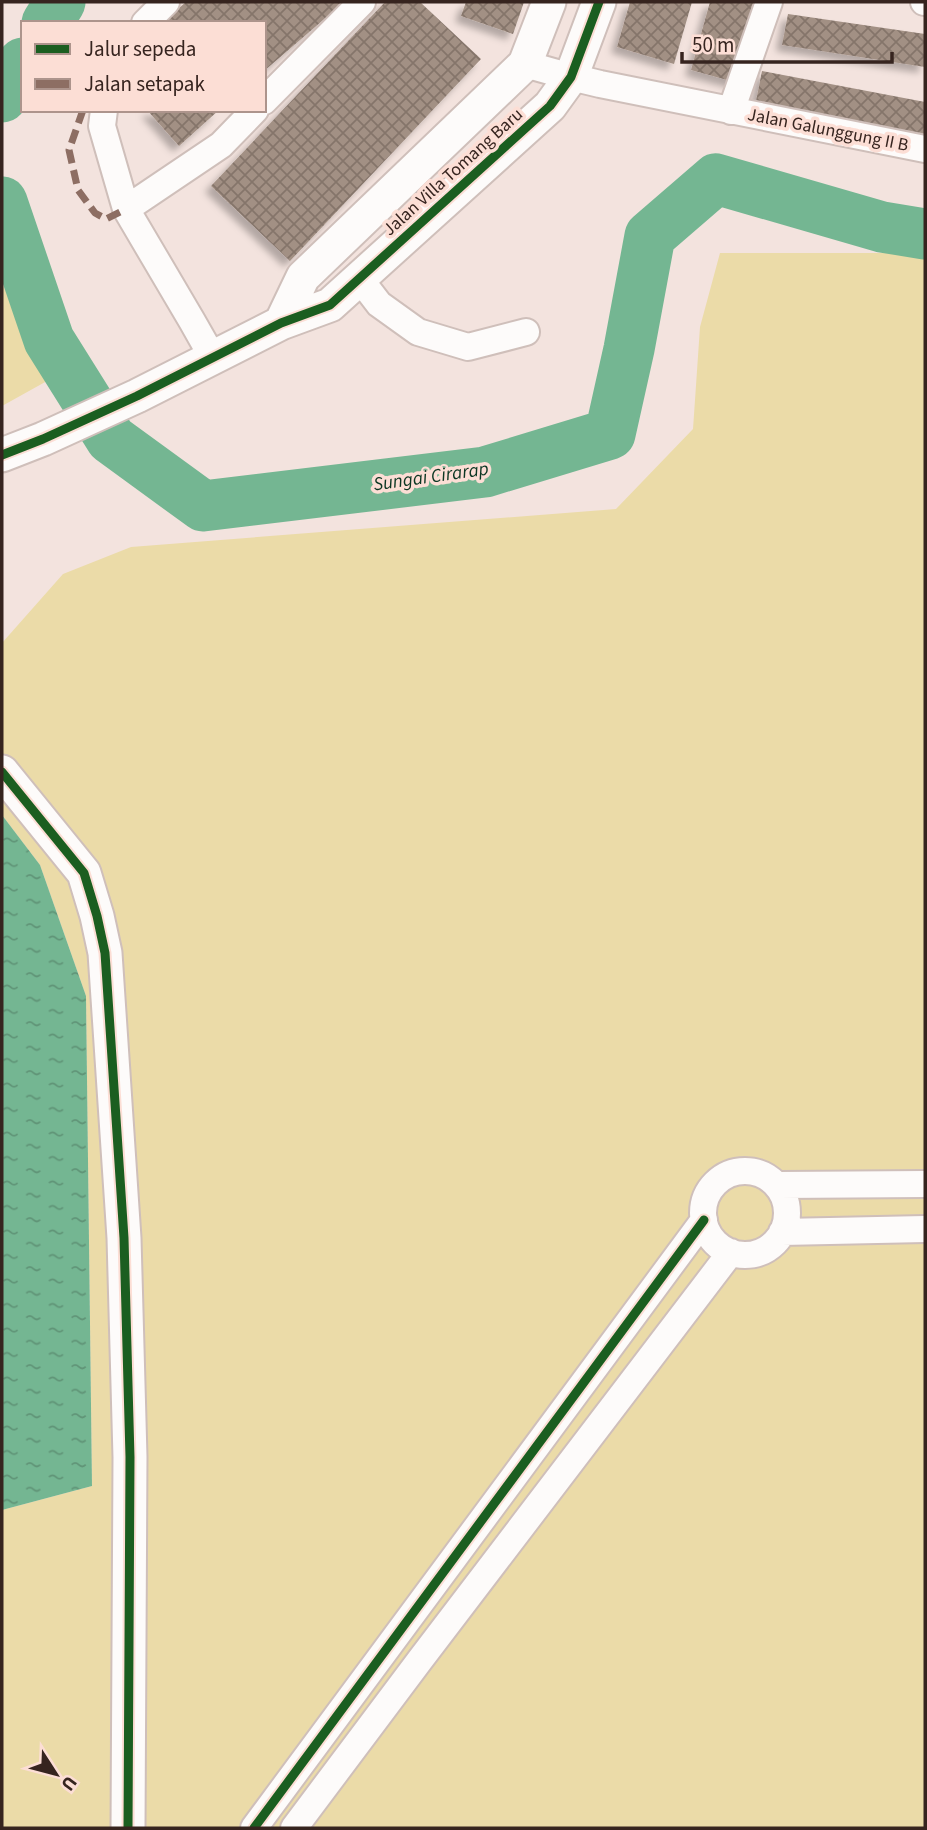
<svg xmlns="http://www.w3.org/2000/svg" width="927" height="1830" viewBox="0 0 927 1830" font-family="'Source Sans 3',sans-serif">
<style>
.grass{fill:#ebdba8}
.water{fill:url(#water-ripples)}
.lines{fill:none;stroke-linecap:round;stroke-linejoin:round}
.river{stroke:#74b692;stroke-width:51}
.building{fill:url(#building-cross-hatch);filter:url(#shadow)}
.minor-casing{stroke:#cfbfba;stroke-width:30}
.tertiary-casing{stroke:#cfbfba;stroke-width:37}
.minor{stroke:#fdfbfa;stroke-width:26}
.tertiary{stroke:#fdfbfa;stroke-width:33}
.quiet{stroke:#8d6e63;stroke-width:7;stroke-dasharray:14 7;stroke-linecap:butt}
.cycleway-casing{stroke:#fcded5;stroke-width:13}
.cycleway{stroke:#1b5e20;stroke-width:9}
.labels{text-anchor:middle;dominant-baseline:central;stroke-width:7;stroke-linejoin:round;paint-order:stroke}
.street-label{font-size:18px;fill:#36241f;stroke:#fcded5}
.water-label{font-size:19px;font-style:italic;fill:#0b3622;stroke:#fcded5}
</style>
<defs>
<pattern id="water-ripples" width="26" height="14" patternUnits="userSpaceOnUse" patternTransform="scale(1.75)"><rect width="26" height="14" fill="#74b692"/><path d="M2 4q2-2 4 0t4 0M15 11q2-2 4 0t4 0" fill="none" stroke="#609477"/></pattern>
<pattern id="building-cross-hatch" width="8" height="8" patternUnits="userSpaceOnUse" patternTransform="scale(1.75)"><rect width="8" height="8" fill="#a29084"/><path d="M0 0l8 8M0 8l8-8" fill="none" stroke="#85756b"/></pattern>
<filter id="shadow"><feDropShadow dx="-6" dy="6" stdDeviation="3.5" flood-color="#0004"/></filter>
</defs>
<rect width="100%" height="100%" fill="#f3e3de"/>
<path class="grass" d="M720 253H915L925 257V1828H2V1510L92 1486 86 996 40 865 2 815V643L63 574 131 547 616 509 693 429 700 327Z
M2 283 47 381 2 406Z"/>
<path class="water" d="M2 815 40 865 86 996 92 1486 2 1510Z"/>
<g class="lines">
<path class="river" d="M47 23 60 2
M2 97 23 63
M2 202 49 340 111 439 203 506 485 472 610 434 629 349 650 236 716 179 882 227 925 234"/>
</g>
<path class="building" d="M186 2H344L264 71V23H162Z
M385 2H420L481 59 290 261 211 186Z
M466 2H524L513 34 461 16Z
M630 2H692L674 64 617 47Z
M710 2H762L738 83 691 70Z
M788 14 925 34V67L782 45Z
M762 71 925 102V143L754 111Z
M147 110H219L179 146Z"/>
<g class="lines">
<defs>
<path id="minor" d="M924 2H925
M145 23 166 2
M525 64 571 77 600 84 925 149
M264 101 362 2
M104 110 102 126 126 209 192 321 213 358
M731 111 769 2
M126 209 221 145 255 110
M359 278 379 304 418 332 468 347 526 332
M703 1213a42 42 0 1 1 84 0a42 42 0 1 1-84 0Z
M779 1185 925 1184
M782 1232 925 1229
M254 1828 704 1220
M294 1828 420 1660 731 1252"/>
<path id="tertiary" d="M281 323 303 277 525 64 549 2
M2 455 43 439 137 396 281 323 330 305 550 106 571 77 599 2
M2 772 84 873 97 916 105 953 124 1238 130 1457 128 1828"/>
</defs>
<use href="#minor" class="minor-casing"/>
<use href="#tertiary" class="tertiary-casing"/>
<use href="#minor" class="minor"/>
<use href="#tertiary" class="tertiary"/>
<path class="quiet" d="M83 110 69 150 78 190 95 213 106 219 126 209"/>
<defs>
<path id="cycleway" d="M2 455 43 439 137 396 281 323 330 305 550 106 571 77 599 2
M2 772 84 873 97 916 105 953 124 1238 130 1457 128 1828
M254 1828 704 1220"/>
</defs>
<use href="#cycleway" class="cycleway-casing"/>
<use href="#cycleway" class="cycleway"/>
</g>
<g class="labels">
<g class="street-label">
<text transform="translate(828 130) rotate(11)">Jalan Galunggung II B</text>
<text transform="translate(453 172) rotate(-42)">Jalan Villa Tomang Baru</text>
</g>
<g class="water-label">
<text transform="translate(431 477) rotate(-8)">Sungai Cirarap</text>
</g>
</g>
<rect width="927" height="1830" fill="none" stroke="#36241f" stroke-width="7"/>
<rect x="21" y="21" width="245" height="91" fill="#fcded5" stroke="#ad948c" stroke-width="2"/>
<rect x="35" y="44" width="35" height="10" fill="#1b5e20" stroke="#ad948c" stroke-width="2"/>
<text x="84" y="56" font-size="21" fill="#36241f">Jalur sepeda</text>
<rect x="35" y="79" width="35" height="10" fill="#8d6e63" stroke="#ad948c" stroke-width="2"/>
<text x="84" y="91" font-size="21" fill="#36241f">Jalan setapak</text>
<g transform="translate(56 1774) rotate(126)" stroke="#fcded5" stroke-width="5" paint-order="stroke">
<path d="M0-5L12 26L0 18L-12 26Z" fill="#36241f"/>
<text y="-10" font-size="19" font-weight="bold" text-anchor="middle" fill="#36241f">U</text>
</g>
<path d="M682 52v10h210v-10" fill="none" stroke="#36241f" stroke-width="3.5"/>
<text x="692" y="52" font-size="21" fill="#36241f" stroke="#fcded5" stroke-width="5" paint-order="stroke">50 m</text>
</svg>
